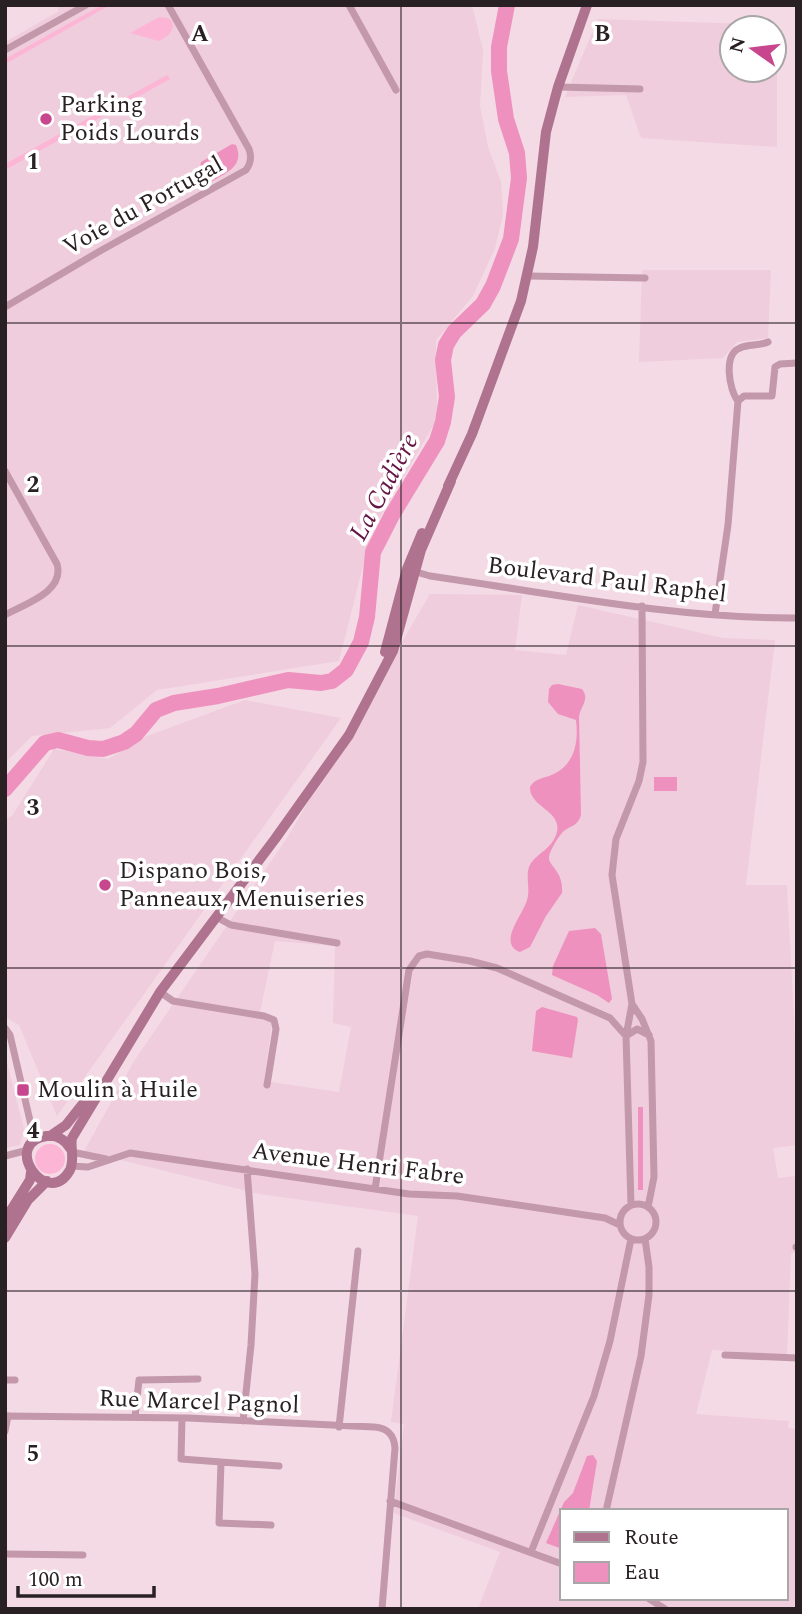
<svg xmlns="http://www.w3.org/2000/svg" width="802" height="1614" viewBox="0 0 802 1614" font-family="Spectral,serif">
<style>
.built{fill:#efcddc;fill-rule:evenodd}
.green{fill:#fdb5d6}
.water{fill:#ee91be}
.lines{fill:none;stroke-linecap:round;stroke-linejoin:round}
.river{stroke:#ee91be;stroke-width:16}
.street{stroke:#c298aa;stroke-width:7}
.secondary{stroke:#af738f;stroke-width:10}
.grid{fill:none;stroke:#292024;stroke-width:2;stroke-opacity:0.55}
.poi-dot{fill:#c8468d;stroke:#fff;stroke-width:2.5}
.labels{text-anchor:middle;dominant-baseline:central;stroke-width:7;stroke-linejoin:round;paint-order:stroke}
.poi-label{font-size:24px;fill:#292024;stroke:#fff;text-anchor:start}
.street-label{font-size:24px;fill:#292024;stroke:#fff}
.water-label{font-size:26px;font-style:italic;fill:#651443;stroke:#fff}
.grid-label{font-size:23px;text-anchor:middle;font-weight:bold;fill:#292024;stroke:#fff;stroke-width:7;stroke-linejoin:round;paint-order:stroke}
</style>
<rect width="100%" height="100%" fill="#f4dae5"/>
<path class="built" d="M56 5H472L483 50 480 106 488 147 501 182 503 215 495 248 473 296 436 340 437 419 372 531 339 661 157 690 110 728 32 736 5 763V42L59 11Z
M598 19 777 25V147L641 138 626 95 565 97ZM732 28H774V70H732Z
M642 270H771L768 338 737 342 723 358 639 362Z
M430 594 522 595 515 650 566 655 578 605 723 638 775 640 746 885H787L795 1037 797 1038V1145L773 1148 778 1178 797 1176V1252L791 1253 787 1355 712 1350 696 1414 789 1421 788 1428 797 1429V1609H478L500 1552 394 1513 404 1424 391 1422 418 1216 259 1194 84 1151 134 1061 287 838ZM275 941 335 946 333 1023 351 1027 339 1092 264 1081 272 1022 259 1017ZM562 1511H786V1598H562Z
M245 700 341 718 57 1116 19 1025 5 1017V819L12 816 54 749 108 759 147 736Z
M5 1055 24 1129 20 1145 5 1148Z"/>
<path class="green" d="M102 5H110L5 64V59Z
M159 17 168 18 172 21C175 32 167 37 159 41L130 33Z
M167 75 170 79 5 170V164Z
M35 1159a15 15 0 1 1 30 0a15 15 0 1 1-30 0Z"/>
<path class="water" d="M232 144 236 145C245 166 226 173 211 182L207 180 200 167 201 162Z
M558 684 582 689C590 699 581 706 579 716L581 815C577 828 569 825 562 833 558 837 549 852 549 858 549 866 564 872 562 893L546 916 530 947 520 952C497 943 523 915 527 900 531 889 524 873 531 863 539 852 551 849 556 835 565 811 529 808 530 787 535 779 540 779 549 776 574 767 579 744 576 720L558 714 548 702 549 689 552 685Z
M654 777H677V791H654Z
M595 928 601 934 612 999 609 1003 597 995 552 975 553 966 569 931Z
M542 1007 577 1017 578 1020 572 1058 532 1051 536 1011Z
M638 1107H643V1190H638Z
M593 1455 597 1461 589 1511H562V1549L546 1543 564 1502 573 1493 587 1456Z"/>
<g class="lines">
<path class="river" d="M5 789 45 743 58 740 88 748 103 749 124 742 136 734 156 710 174 703 218 696 288 680 321 683 332 681 346 670 361 642 367 617 373 552 392 515 437 441 443 422 447 397 443 360 446 345 454 332 483 304 493 286 511 239 519 178 517 153 506 119 499 71V47L507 5"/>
<path class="street" d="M349 5 396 90
M5 50 86 5
M558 87 640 89
M528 276 645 278
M5 307 100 251 246 170C251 163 252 157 249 149L168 5
M738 401C729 390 723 354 740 348 748 344 759 346 768 342
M5 471 57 564C65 592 24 604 5 615
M413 571 430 576C550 593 676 619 797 618
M715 614 728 525 738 401 744 396H772L775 367 780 364 797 363
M216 917 231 925 337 943
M160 992 173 1001 264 1016 274 1020 276 1029 267 1085
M632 1004 642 1019 651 1041 654 1177 648 1207
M5 1028 10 1035 31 1125V1145
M72 1152 106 1159
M5 1156 28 1150
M71 1166 88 1167 130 1153 409 1194 457 1196 605 1218 620 1225
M375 1189 409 970 419 956 427 954 470 961 497 968 610 1018 626 1036 637 1029 649 1035
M620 1222a18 18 0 1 1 36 0a18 18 0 1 1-36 0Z
M631 1205 626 1036 632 1004 612 875 616 839 639 781 643 762 642 606
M796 1247H797
M725 1355 797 1358
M5 1380H15
M5 1416 188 1418 374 1427C388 1428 394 1435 395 1448L382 1609
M135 1417 139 1380 198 1379
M182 1418 181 1459 221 1462 219 1523 271 1525
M243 1421 251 1345 255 1274 247 1169
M339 1427 358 1251
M5 1431 8 1416
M221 1462 279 1466
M390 1501 562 1564
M606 1511 641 1356 649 1295V1267L645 1239
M531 1552 594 1396 610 1341 631 1239
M5 1554 83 1555
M648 1598 665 1609"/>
<path class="secondary" d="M448 486 472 434 521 301 533 247 546 132 558 87 587 5
M385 652 407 569 422 533
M50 1136 66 1125 96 1087
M70 1148C65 1140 57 1135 47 1136 0 1142 47 1211 70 1170 75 1159 70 1148 72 1138L160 992 275 839 349 735 393 651 421 550 451 481
M5 1220 30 1180 31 1172
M5 1238 28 1200 47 1181"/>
</g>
<path class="grid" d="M401 5V1609M5 323H797M5 646H797M5 968H797M5 1291H797"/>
<g class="poi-dot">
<circle cx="46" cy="119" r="7"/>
<circle cx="105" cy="885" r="7"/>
<rect x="16" y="1083" width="14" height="14" rx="3.5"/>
</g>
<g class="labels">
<g class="poi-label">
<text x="60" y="105">Parking<tspan x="60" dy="28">Poids Lourds</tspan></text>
<text x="119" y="871">Dispano Bois,<tspan x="119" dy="28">Panneaux, Menuiseries</tspan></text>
<text x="37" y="1090">Moulin à Huile</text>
</g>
<g class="street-label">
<text transform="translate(143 206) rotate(-29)">Voie du Portugal</text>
<text transform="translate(607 580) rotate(7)">Boulevard Paul Raphel</text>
<text transform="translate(358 1164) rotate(7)">Avenue Henri Fabre</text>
<text transform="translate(199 1402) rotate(2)">Rue Marcel Pagnol</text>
</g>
<g class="water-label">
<text transform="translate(384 487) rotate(-62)">La Cadière</text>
</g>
</g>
<g class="grid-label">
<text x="200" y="41">A</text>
<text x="602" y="41">B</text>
<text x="33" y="169">1</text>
<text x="33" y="492">2</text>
<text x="33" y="815">3</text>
<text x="33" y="1138">4</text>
<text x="33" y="1461">5</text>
</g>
<rect width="802" height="1614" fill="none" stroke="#292024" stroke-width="14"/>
<rect x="560" y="1509" width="228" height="91" fill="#ffffff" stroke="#a9a6a7" stroke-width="2"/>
<rect x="574" y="1532" width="35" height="10" fill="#af738f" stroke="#a9a6a7" stroke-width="2"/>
<text x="624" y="1544" font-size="21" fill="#292024">Route</text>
<rect x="574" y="1562" width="35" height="21" fill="#ee91be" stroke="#a9a6a7" stroke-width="2"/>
<text x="624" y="1579" font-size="21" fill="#292024">Eau</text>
<g transform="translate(753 49) rotate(284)"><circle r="33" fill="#ffffff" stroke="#a9a6a7" stroke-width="2"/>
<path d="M0-5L12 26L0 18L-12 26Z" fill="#c8468d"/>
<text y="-10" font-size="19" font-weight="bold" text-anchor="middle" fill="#292024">N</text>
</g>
<path d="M18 1586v10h136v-10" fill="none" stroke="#292024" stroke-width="3.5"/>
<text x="28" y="1586" font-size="21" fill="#292024" stroke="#ffffff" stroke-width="5" paint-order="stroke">100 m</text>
</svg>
